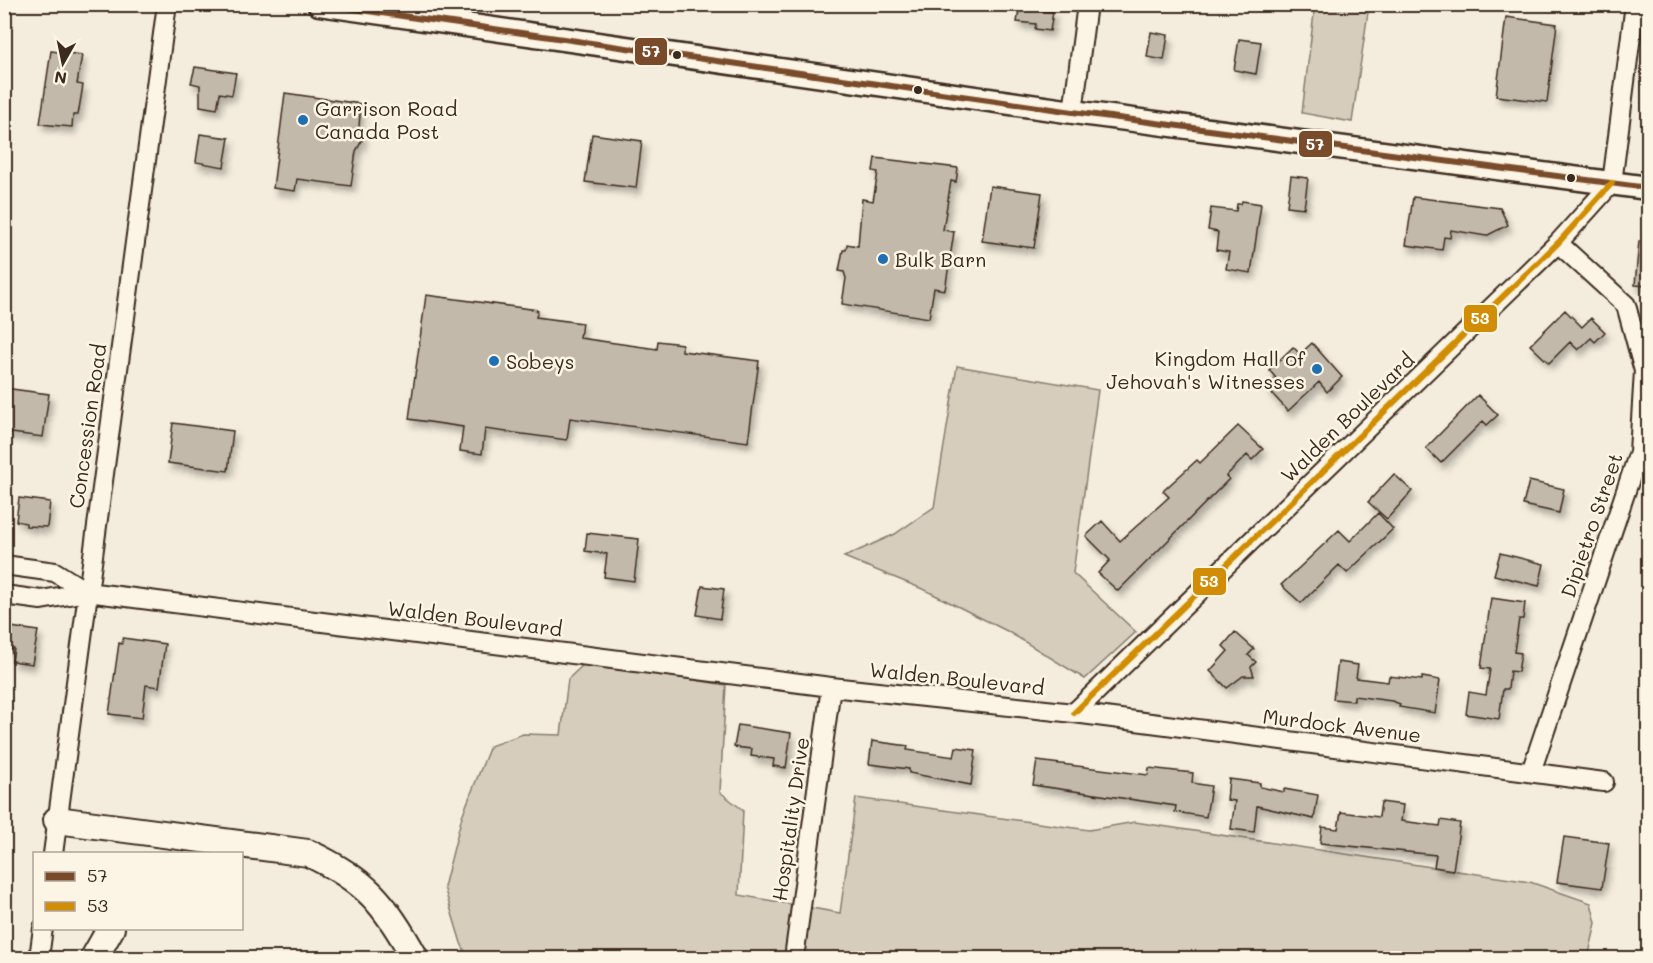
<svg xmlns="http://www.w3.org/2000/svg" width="1653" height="963" viewBox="0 0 1653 963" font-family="Mali,sans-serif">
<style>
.green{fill:#d6cdbd;stroke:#887c6e;stroke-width:1.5}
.building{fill:#c3b9aa;stroke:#3b2a1e;stroke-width:1.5;filter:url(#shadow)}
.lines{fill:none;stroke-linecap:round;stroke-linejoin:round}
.minor-casing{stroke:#3b2a1e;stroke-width:22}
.major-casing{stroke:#3b2a1e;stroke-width:27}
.highway-casing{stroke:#3b2a1e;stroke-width:30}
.minor{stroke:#fcf5e5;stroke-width:18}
.major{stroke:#fcf5e5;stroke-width:22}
.highway{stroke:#fcf5e5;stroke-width:26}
.bus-1-casing{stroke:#fcf5e5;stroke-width:10}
.bus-2-casing{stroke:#fcf5e5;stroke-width:10}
.bus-1{stroke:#7a4b2a;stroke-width:6}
.bus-2{stroke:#d18d06;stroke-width:6}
.bus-dot{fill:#3b2a1e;stroke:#fcf5e5;stroke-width:2}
.poi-dot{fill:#1f6fb2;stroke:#fcf5e5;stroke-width:2}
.labels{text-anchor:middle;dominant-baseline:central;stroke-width:5;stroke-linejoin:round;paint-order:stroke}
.poi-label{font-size:20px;fill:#3b2a1e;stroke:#fcf5e5;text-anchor:start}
.street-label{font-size:20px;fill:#3b2a1e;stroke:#fcf5e5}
.line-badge{stroke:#fcf5e5;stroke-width:2}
.badge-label{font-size:16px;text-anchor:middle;font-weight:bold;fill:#fff}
</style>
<defs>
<filter id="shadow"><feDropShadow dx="3.5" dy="6" stdDeviation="3" flood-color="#0004"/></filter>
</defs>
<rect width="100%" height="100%" fill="#f4eddd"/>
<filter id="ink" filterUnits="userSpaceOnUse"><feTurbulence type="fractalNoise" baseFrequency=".0167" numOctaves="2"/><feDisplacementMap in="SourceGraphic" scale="12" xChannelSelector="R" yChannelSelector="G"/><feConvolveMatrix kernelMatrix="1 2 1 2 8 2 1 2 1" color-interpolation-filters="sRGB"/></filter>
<g filter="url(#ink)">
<path class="green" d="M1315 5H1369L1352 122 1302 113Z
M957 366 1098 390 1073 573 1136 632 1085 679 1007 631 925 590 844 557 895 534 934 507Z
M585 663 726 685 720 792 743 810 739 895 840 913 856 798 1089 830 1135 822 1530 882 1591 903 1596 923 1588 958H468L461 943 444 887 462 816 490 746 523 734 561 735 568 679Z"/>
<path class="building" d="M1020 4H1039L1038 10 1053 12 1050 31 1035 29 1036 24 1017 22Z
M1506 17 1557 24 1547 102 1496 96Z
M1151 32 1168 35 1164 60 1147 57Z
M1239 39 1261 42 1256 74 1234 70Z
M51 51 82 55 77 84 83 85 78 115H73L72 127 40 124Z
M195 67 236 73 232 95 220 93 217 109 200 106V85L191 83Z
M285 93 361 104 359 126 363 139 356 151 351 186 297 179 295 191 273 188Z
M200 134 229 138 224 167 196 162Z
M592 134 642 141 636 188 585 182Z
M875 158 958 168 956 182 951 181 943 230 954 232 945 290 934 288 929 318 842 304 846 278 844 272 839 271 843 250H846L847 244 858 246 862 199 873 201 878 172 873 171Z
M1291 176 1308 178 1304 208 1287 206Z
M990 186 1042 193 1034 248 982 241Z
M1413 197 1500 208 1508 225 1486 236 1451 230 1450 238 1444 237 1442 250 1406 245Z
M1242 201 1261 204 1251 273 1226 269 1229 252 1216 250 1218 232 1208 230 1211 208 1236 211 1237 204H1241Z
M1639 241H1648V286L1635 285Z
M426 295 538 310 536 317 582 323 580 338 657 349 658 341 682 344V351L759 361 748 442 570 418 567 440 485 429 482 454 460 451 463 427 409 419Z
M1565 310 1582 327 1591 318 1605 332 1595 342 1591 338 1578 350 1570 342 1549 363 1530 345Z
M1312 343 1342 377 1327 392 1319 382 1288 411 1266 387 1276 378 1269 370 1293 347 1300 354Z
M4 388 49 394 43 437 4 432Z
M1478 395 1498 415 1487 425 1483 421 1441 463 1426 448Z
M173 423 233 431 228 471 168 463Z
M1238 426 1263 449 1252 460 1247 455 1226 476 1229 479 1118 591 1098 573 1110 560 1086 536 1102 521 1120 541 1169 497 1163 491 1197 460 1200 463Z
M1394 474 1412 491 1387 519 1368 502Z
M1529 481 1564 489 1559 513 1523 505Z
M19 498 50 502 47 527 26 526V523L16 521Z
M1378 513 1393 529 1347 573 1339 565 1301 603 1281 585 1339 530 1350 541Z
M587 533 639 539 634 581 604 577 607 554 585 551Z
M1500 553 1544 564 1539 586 1494 575Z
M702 586 724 589 720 619 697 615Z
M1491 598 1525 603 1523 619H1519L1514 652 1521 653 1518 672 1510 671 1508 689H1503L1499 719 1466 714 1469 692 1486 695 1490 669 1481 668Z
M4 626 38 631 32 664 12 661 14 649 4 648Z
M1235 632 1254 649 1248 655 1256 662 1251 667 1254 676H1243L1227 688 1210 671 1228 651 1223 646Z
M123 638 165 644 159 687 146 685 142 718 109 714 119 643 122 644Z
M1338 662 1358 665 1356 678 1388 682 1389 676 1422 680V677L1440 680 1435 713 1399 707 1400 704 1392 701 1354 696V701L1333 699Z
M738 725 791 733 786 768 773 766 774 759 751 756 752 749 734 747Z
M872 741 908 746 907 750 954 757 956 747 976 750 971 785 909 773V769L869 764Z
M1037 761 1148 775 1149 768 1193 773 1192 783 1211 786 1206 817 1175 812 1176 806 1033 785Z
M1229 779 1260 783V787L1284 792V789L1318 795 1314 819 1257 806 1254 832 1231 829 1235 801 1227 800Z
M1381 802 1403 805 1401 821 1440 826 1441 820 1460 823 1453 870 1434 867 1436 855 1320 843 1322 827 1338 829 1341 812 1379 817Z
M1564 837 1609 843 1602 888 1557 882Z"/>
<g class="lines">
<defs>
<path id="minor" d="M1073 112 1087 4
M4 565 55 572 87 592
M4 595 41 600 87 592 831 687 1074 713 1604 782
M1074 713 1558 243 1612 183 1635 4
M1531 772 1639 452 1644 371 1626 305 1558 243
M53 854 167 4
M39 958 43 928
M794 958 831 687"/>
<path id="major" d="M319 4 1073 112 1648 188"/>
<path id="highway" d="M57 820 308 853C366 880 385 903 415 958
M94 958 111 928"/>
</defs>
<use href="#minor" class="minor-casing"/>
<use href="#major" class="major-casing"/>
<use href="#highway" class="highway-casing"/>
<use href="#minor" class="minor"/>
<use href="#major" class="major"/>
<use href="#highway" class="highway"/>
<defs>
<path id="bus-1" d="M319 4 1073 112 1648 188"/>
<path id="bus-2" d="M1074 713 1558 243 1612 183"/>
</defs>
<use href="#bus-1" class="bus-1-casing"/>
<use href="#bus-2" class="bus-2-casing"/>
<use href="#bus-1" class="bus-1"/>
<use href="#bus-2" class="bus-2"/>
</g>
</g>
<g class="bus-dot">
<circle cx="677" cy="55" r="5"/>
<circle cx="918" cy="90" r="5"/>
<circle cx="1571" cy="178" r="5"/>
</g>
<g class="poi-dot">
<circle cx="303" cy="120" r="6"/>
<circle cx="883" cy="259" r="6"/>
<circle cx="494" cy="361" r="6"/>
<circle cx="1317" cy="369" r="6"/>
</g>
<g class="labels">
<g class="poi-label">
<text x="315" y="108">Garrison Road<tspan x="315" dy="23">Canada Post</tspan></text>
<text x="895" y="259">Bulk Barn</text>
<text x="1305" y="358" text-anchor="end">Kingdom Hall of<tspan x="1305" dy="23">Jehovah's Witnesses</tspan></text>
<text x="506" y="361">Sobeys</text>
</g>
<g class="street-label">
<text transform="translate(1347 417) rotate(-44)">Walden Boulevard</text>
<text transform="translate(87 426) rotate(-82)">Concession Road</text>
<text transform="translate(1591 525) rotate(-71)">Dipietro Street</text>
<text transform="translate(475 618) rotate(7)">Walden Boulevard</text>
<text transform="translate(957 678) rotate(6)">Walden Boulevard</text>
<text transform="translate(1342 725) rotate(7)">Murdock Avenue</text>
<text transform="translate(790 819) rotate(-82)">Hospitality Drive</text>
</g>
</g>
<g class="line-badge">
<rect x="634" y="37" width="34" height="29" rx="6" fill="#7a4b2a"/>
<rect x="1298" y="130" width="35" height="28" rx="6" fill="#7a4b2a"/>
<rect x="1463" y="304" width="35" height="29" rx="6" fill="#d18d06"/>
<rect x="1192" y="567" width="35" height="29" rx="6" fill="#d18d06"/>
</g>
<g class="badge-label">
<text x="651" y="57">57</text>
<text x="1315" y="150">57</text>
<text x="1480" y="324">53</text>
<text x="1209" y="587">53</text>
</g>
<rect width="1653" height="963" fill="none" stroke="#fcf5e5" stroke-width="24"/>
<rect x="12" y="12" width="1629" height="939" fill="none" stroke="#3b2a1e" stroke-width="2" filter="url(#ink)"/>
<rect x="33" y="852" width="210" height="78" fill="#fcf5e5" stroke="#afa495" stroke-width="1.5"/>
<rect x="45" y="872" width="30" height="9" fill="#7a4b2a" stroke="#afa495" stroke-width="1.5"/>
<text x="87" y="882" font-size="18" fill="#3b2a1e">57</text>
<rect x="45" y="902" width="30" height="9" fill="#d18d06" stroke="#afa495" stroke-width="1.5"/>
<text x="87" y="912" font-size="18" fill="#3b2a1e">53</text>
<g transform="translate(63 63) rotate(189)" stroke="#fcf5e5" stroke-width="4.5" paint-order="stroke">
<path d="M0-4.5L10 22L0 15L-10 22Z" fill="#3b2a1e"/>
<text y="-9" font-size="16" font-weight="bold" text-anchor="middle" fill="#3b2a1e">N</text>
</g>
</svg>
